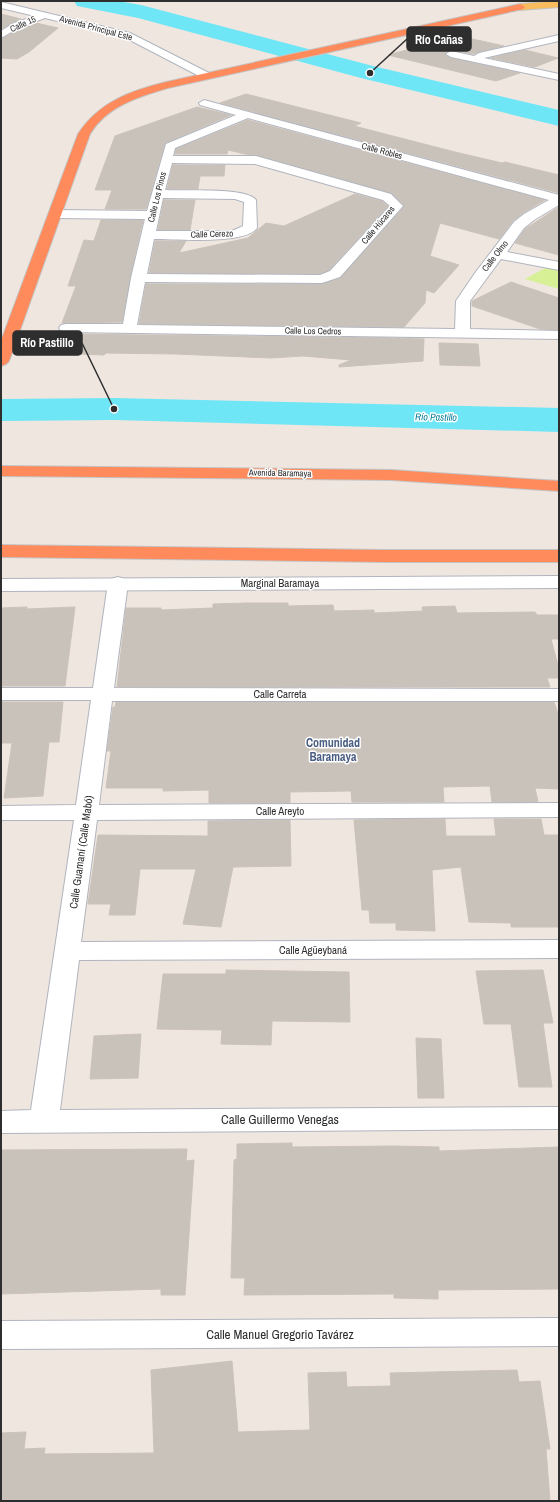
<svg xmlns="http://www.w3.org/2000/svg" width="560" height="1502" viewBox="0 0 560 1502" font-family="'Archivo Narrow',sans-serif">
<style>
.pitch{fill:#d7f096}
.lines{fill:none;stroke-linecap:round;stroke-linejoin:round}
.river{fill:#6fe6f6;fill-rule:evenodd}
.building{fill:#c8c2bb;stroke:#ccc2b9}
.street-casing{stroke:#b0b5be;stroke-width:2}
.secondary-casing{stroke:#b0b5be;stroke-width:2}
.primary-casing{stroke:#c4c4c4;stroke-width:2}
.highway-casing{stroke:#c4c4c4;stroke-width:2}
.street{fill:#fff;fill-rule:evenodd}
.secondary{fill:#fff;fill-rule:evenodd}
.primary{fill:#f9bc5c;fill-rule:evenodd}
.highway{fill:#ff8a5b;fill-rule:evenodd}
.labels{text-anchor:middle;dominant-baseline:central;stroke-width:3;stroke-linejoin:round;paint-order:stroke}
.far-street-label{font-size:9px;fill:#2e2e2e;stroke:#fff}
.far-water-label{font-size:10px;font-style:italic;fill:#077e9b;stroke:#fff}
.street-label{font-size:11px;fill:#2e2e2e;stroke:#fff}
.neighbourhood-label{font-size:12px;font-weight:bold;fill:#4a5d82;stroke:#fff}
.near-street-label{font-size:13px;fill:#2e2e2e;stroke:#fff}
.leader{fill:none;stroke:#2e2e2e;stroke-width:1.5}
.callout-dot{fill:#2e2e2e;stroke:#fff;stroke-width:1.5}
.callout{fill:#2e2e2e;stroke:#2e2e2e;stroke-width:1.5}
.callout-label{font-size:12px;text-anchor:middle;font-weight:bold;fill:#fff}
</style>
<rect width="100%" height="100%" fill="#efe6e0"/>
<path class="pitch" d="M547 267 559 271V289L525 279Z"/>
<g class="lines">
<path class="river" d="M74 1H118L141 5 373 66 559 110V126L361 78 138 18 77 6Z
M114 398 559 408V432L114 420 1 421V399Z"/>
</g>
<path class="building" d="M1 14 21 19 1 29Z
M36 23 58 28 29 52 17 59 1 58V39L21 28Z
M459 36 504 46 479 52 474 54 451 50 445 53V55L451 58 520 73 496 81 388 55Z
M525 50 558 58 535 67 491 58Z
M246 94 361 123 354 126 455 152 502 163 505 162 559 175V193L220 103Z
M197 107 231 115 165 143 146 209H105L112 190H95L115 136Z
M248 120 545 200 523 213 513 221 499 239 440 223 430 256 459 265 434 293 426 290 425 303 404 327 139 324 146 284H322L340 278 404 207V205L391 193 256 155 245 154 228 150 227 154H175L176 149Z
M173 165H225L224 176H200L198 189H167Z
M355 194 382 201 388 206 329 270 320 274 149 273 155 241H186L179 253 248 238 266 223 284 226Z
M164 200H195L190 230H158Z
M559 207V255L515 243 525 229Z
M101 220H143L130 278 122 322 62 323 76 286H68L84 240 94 241Z
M511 282 559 298V330L540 329 472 306V301Z
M59 331 66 334 393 338 392 340 395 338 424 339 423 361 339 367V365L351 360 303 356 271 358 175 354 106 353 104 355 51 353Z
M439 343 478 344 480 366 440 365Z
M246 603H288V606L333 605 334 611 374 610V613L423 611 422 607 455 606 457 613 535 612 537 615H559V639H551L559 669V678H547L550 687H117L126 608H161V610L213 608V604Z
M27 607V609L75 607 65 686H1V608Z
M1 702H63L59 742H49L43 796 4 798 12 743H1Z
M116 702H554L559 717V789L535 788 538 802H492L490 786 443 787 444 802H352L351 791 290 792V803H209V790L163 791V788H106L111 751H107L113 707H115Z
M445 819 446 836H496L494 819H541L544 835H559V927H511V923L469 922 461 867 432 870 435 931 396 930V923H370L369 910H362L354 820Z
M290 820 291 866 233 867 221 927 183 924 196 869H140L135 915H109L111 904H88L98 835 208 836V821Z
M226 970 349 972 350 1022 272 1021 271 1045 221 1044 222 1030 157 1029 163 974H226Z
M543 970 553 1023H543L552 1087H519L511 1024H484L476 971Z
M141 1034 138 1078 90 1079 94 1036Z
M416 1038 441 1039 444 1098H418Z
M292 1143V1147L394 1146 439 1147V1151L559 1147V1289L438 1290V1299L394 1298V1294L244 1295 245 1278H231L234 1160 237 1159V1144Z
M187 1149 186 1161 194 1160 185 1295H161V1289L1 1294V1150Z
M232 1361 238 1432 310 1430 308 1373 346 1372 347 1387 391 1386 390 1373 517 1370 519 1382 540 1381 550 1449H546L550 1501H1V1433L26 1432 24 1449 45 1448 44 1454 154 1453 151 1370Z"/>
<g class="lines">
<defs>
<path id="street" d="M1 2 130 33 211 74 212 76 207 79 203 78 124 37 45 18 20 27 1 38V31L14 23 35 16 1 8Z
M559 35V41L484 58 559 74V80L451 57 446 54 451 51 474 56 479 53Z
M204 100 559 195V205L534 220 524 228 507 252 559 262V270L501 259 470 301V329L559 331V339L66 332 61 331 59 328 61 325 66 324H123L131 278 145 219 55 218 50 217 49 214 50 211 55 210 147 211 166 144 236 115 200 105 199 103ZM248 118 549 200 524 214 514 222 475 273 456 301 455 329 137 325 145 282 322 283 340 277 403 206 391 194 256 156H173L175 148ZM172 163 255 164 383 200 390 206 330 271 320 275 147 274 154 239C174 239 245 245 257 228L256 200C247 187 182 191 165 190ZM163 198 235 199 244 202 243 226 232 231H156Z
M118 577 125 579 128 583 114 688 559 689V701H112L99 805 559 803V817L97 820 81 942 559 940V958L79 960 60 1110 559 1107V1129L1 1133V1111L31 1110 74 820H1V806L76 805 91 700H1V688H93L108 583 111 579Z
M559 1318V1346L1 1349V1321Z"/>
<path id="secondary" d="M559 576V588L1 591V579Z"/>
<path id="primary" d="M559 1V7L520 10 515 7 520 4Z"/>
<path id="highway" d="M520 4 525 7 523 9 168 88C138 97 107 106 90 134L9 361 6 364 1 366V341L78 134C99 102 130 91 166 82Z
M1 466 391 470 559 481V491L391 480 1 476Z
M1 545 384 550H559V562H384L1 557Z"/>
</defs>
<use href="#street" class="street-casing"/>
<use href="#secondary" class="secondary-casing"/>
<use href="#primary" class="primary-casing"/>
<use href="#highway" class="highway-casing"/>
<use href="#street" class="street"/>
<use href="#secondary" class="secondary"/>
<use href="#primary" class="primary"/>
<use href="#highway" class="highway"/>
</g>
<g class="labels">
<g class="far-street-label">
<text transform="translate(23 24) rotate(-24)">Calle 15</text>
<text transform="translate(96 28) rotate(15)">Avenida Principal Este</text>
<text transform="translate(382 151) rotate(15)">Calle Robles</text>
<text transform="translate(157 197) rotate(-76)">Calle Los Pinos</text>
<text transform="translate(378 225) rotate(-50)">Calle Húcares</text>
<text transform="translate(212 234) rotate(-2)">Calle Cerezo</text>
<text transform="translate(495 256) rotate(-52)">Calle Olmo</text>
<text transform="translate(313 331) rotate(1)">Calle Los Cedros</text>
<text transform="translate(280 473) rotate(1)">Avenida Baramaya</text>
</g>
<g class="far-water-label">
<text transform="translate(436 417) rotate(1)">Río Pastillo</text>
</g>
<g class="street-label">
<text x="280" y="583">Marginal Baramaya</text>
<text x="280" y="694">Calle Carreta</text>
<text x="280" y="811">Calle Areyto</text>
<text transform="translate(81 852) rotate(-82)">Calle Guamaní (Calle Mabó)</text>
<text x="313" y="950">Calle Agüeybaná</text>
</g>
<g class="neighbourhood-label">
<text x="333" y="743">Comunidad<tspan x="333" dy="14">Baramaya</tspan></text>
</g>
<g class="near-street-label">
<text x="280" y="1119">Calle Guillermo Venegas</text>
<text x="280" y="1334">Calle Manuel Gregorio Tavárez</text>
</g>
</g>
<path class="leader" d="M370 73L407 39M114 409L82 343"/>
<g class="callout-dot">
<circle cx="370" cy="73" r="4"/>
<circle cx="114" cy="409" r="4"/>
</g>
<g class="callout">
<rect x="407" y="27" width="64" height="24" rx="4"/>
<rect x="13" y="331" width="69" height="24" rx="4"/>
</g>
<g class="callout-label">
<text x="439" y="44">Río Cañas</text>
<text x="47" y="347">Río Pastillo</text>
</g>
<rect width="560" height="1502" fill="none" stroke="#2e2e2e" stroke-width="4"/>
</svg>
